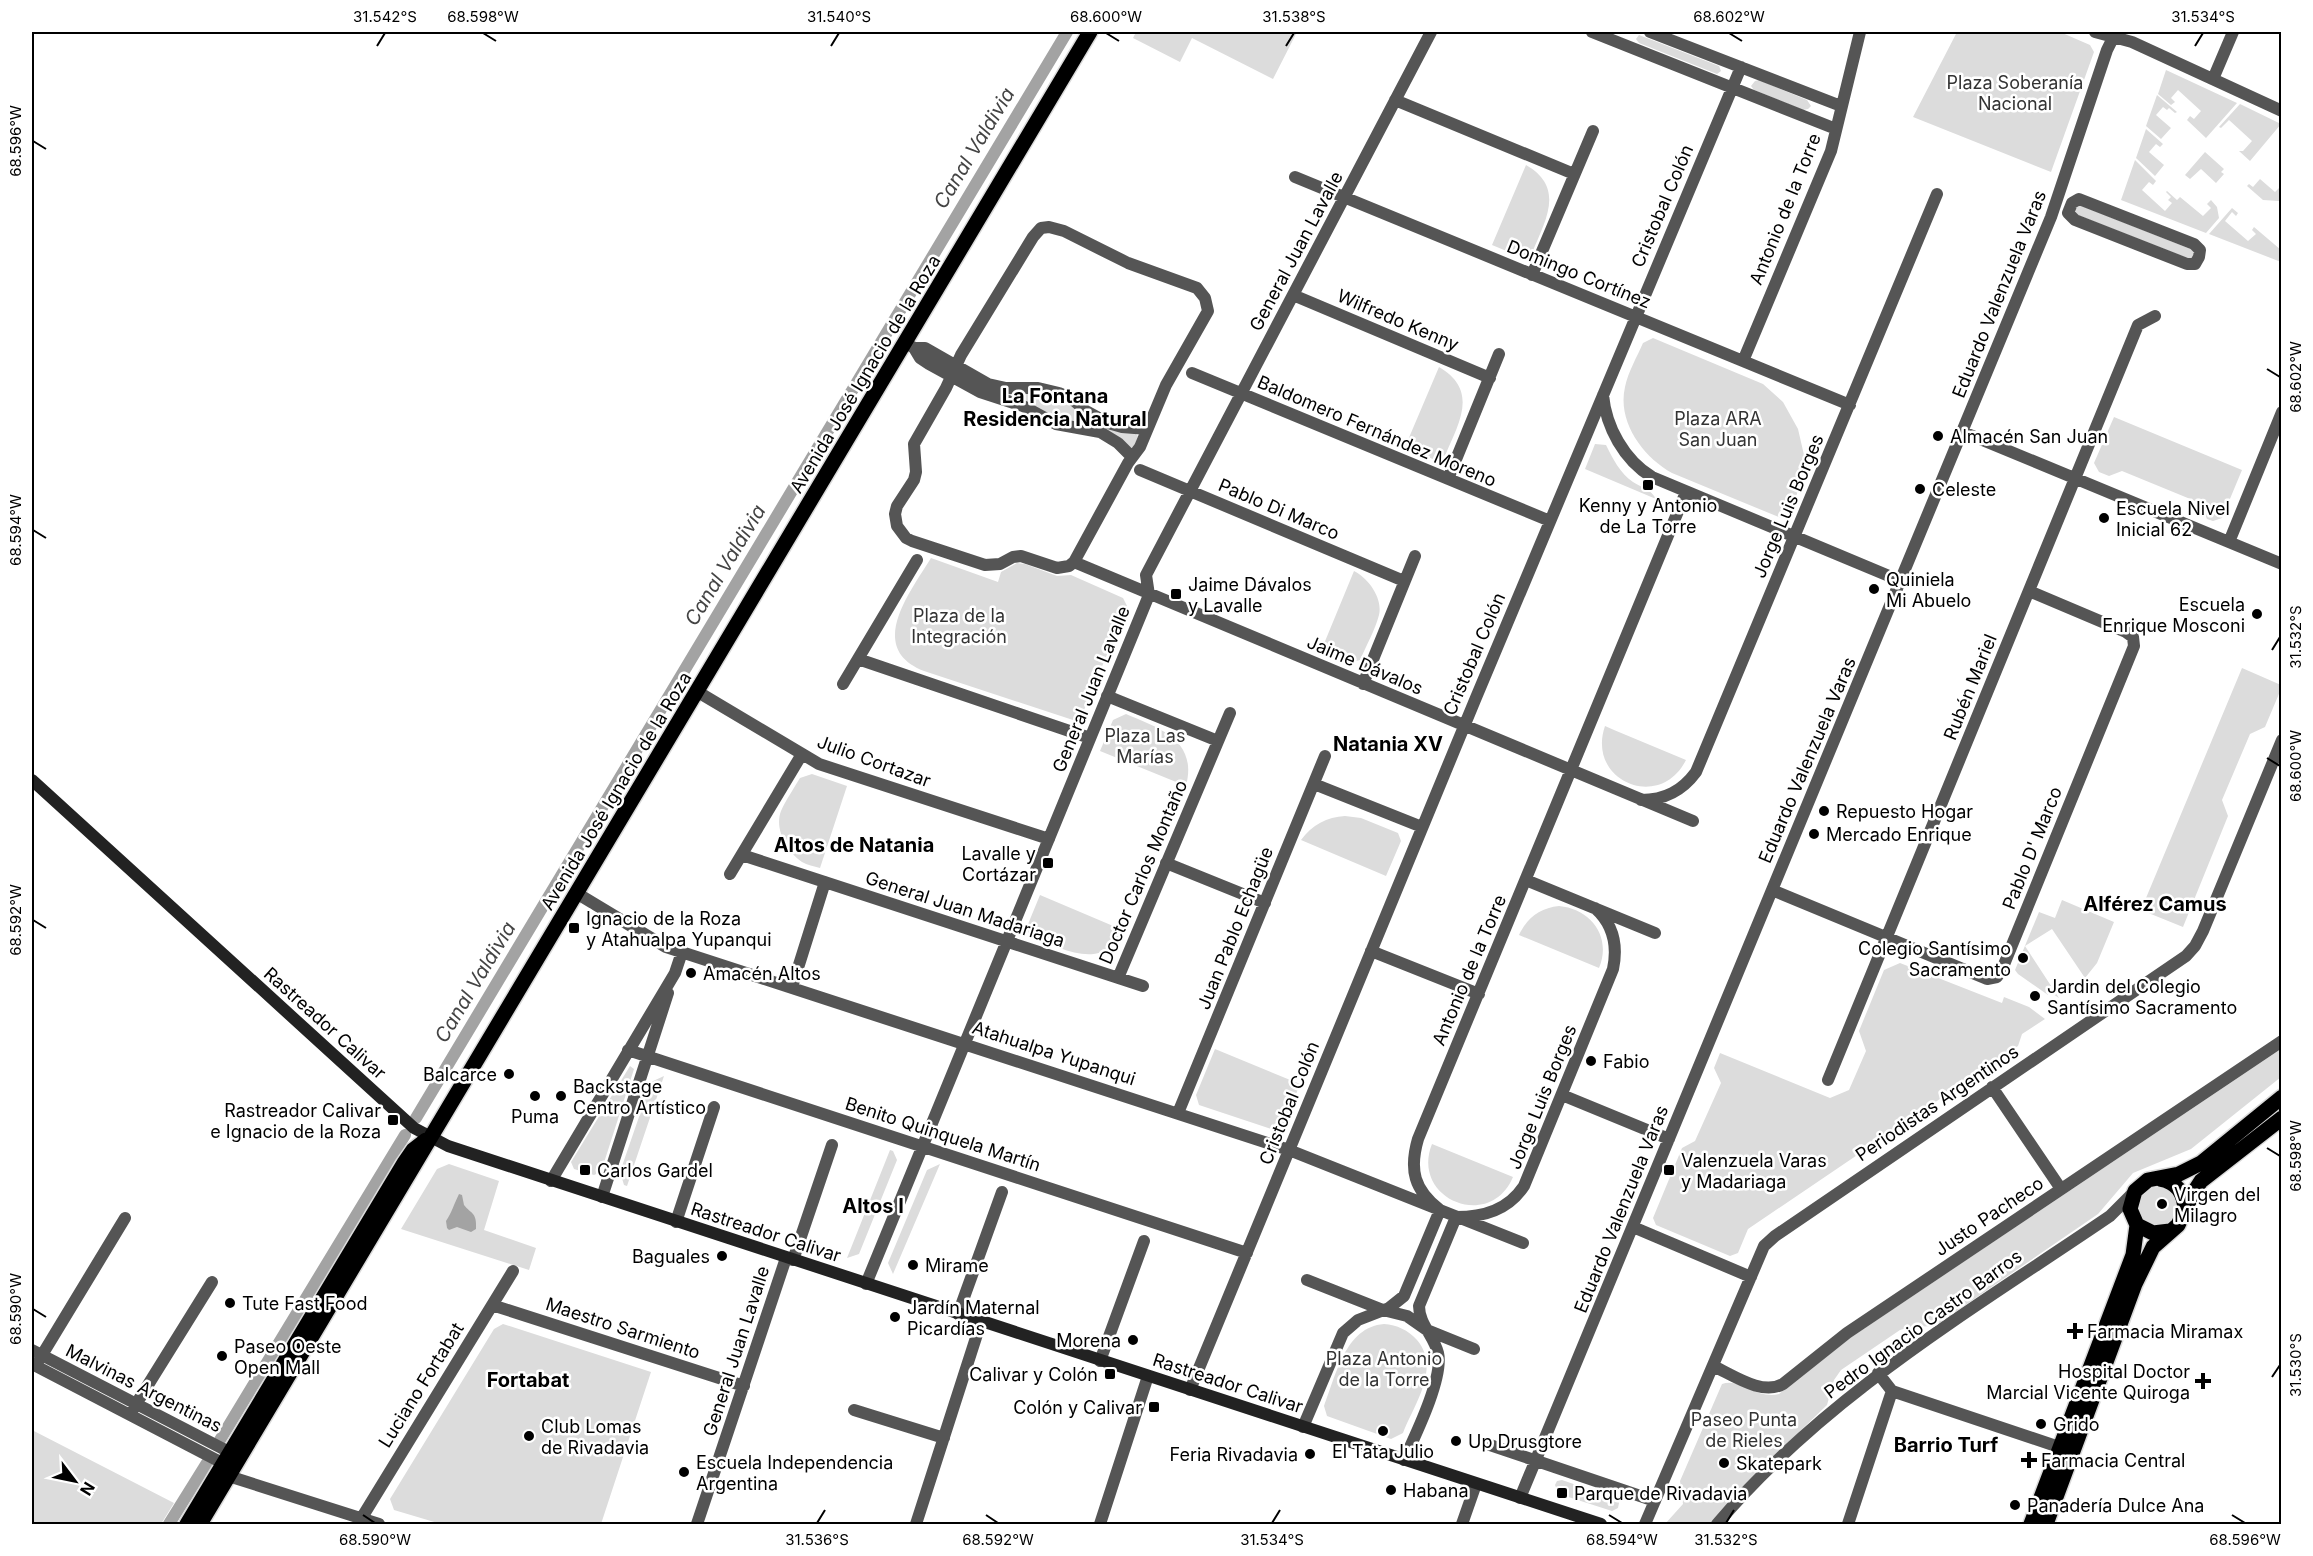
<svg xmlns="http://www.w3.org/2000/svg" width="2313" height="1556" viewBox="0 0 2313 1556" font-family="Inter,sans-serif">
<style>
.green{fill:#dcdcdc}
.water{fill:#a3a3a3}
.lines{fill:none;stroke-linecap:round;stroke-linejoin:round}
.canal{stroke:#a3a3a3;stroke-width:12}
.primary-casing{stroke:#dbdbdb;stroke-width:18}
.street{stroke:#555;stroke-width:12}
.secondary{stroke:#222;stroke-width:12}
.primary{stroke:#000;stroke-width:15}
.ticks{fill:none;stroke:#000;stroke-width:2}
.poi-dot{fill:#000;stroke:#fff;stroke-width:2}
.labels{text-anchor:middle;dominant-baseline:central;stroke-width:5;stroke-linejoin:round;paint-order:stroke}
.park-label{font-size:18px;fill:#333;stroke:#fff}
.street-label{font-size:18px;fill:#000;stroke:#fff}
.poi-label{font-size:18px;fill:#000;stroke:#fff;text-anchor:start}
.water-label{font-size:20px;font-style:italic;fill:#444;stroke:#fff}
.neighbourhood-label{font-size:20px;font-weight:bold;fill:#000;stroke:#fff}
.neatline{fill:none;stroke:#000;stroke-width:2}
.ticks-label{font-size:15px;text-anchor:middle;fill:#000}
</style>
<rect width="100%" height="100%" fill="#fff"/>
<path class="green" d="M1136 32H1297L1273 79 1192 38 1180 62 1133 38Z
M1957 32H2060L2090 45 2094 52 2051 172 1913 117Z
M1639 35 1719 66 1721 71 1717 74 1639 43 1636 39Z
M2166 70 2237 103 2206 138 2187 120 2190 116 2194 119 2201 111 2178 90 2171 98 2175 102 2171 105 2158 94Z
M1759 80 1807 100 1811 106 1808 109 1803 110 1754 90 1751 86 1755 81Z
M2157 95 2177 112 2175 113 2169 108 2167 110 2163 107 2156 115 2171 128 2161 139 2146 126Z
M2240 104 2281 124 2250 161 2239 151H2243L2252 141 2229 120 2221 128 2219 127Z
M2146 129 2163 144 2160 147 2156 144 2149 152 2164 165 2155 176 2136 158Z
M2205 152 2224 169 2221 172 2224 174 2216 183 2201 169 2190 179 2185 175Z
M2135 160 2156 181 2153 185 2149 182 2142 190 2165 211 2172 203 2168 200 2171 197 2166 192 2167 191 2177 200 2180 197 2203 216 2211 208 2207 204 2211 200 2217 207 2219 218 2206 233 2121 200Z
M1526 165C1566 188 1545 221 1532 253L1521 257 1492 245Z
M2260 179 2275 192 2281 186V198L2279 201 2263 200 2247 186 2249 184 2253 187Z
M2077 204 2193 250 2196 253 2194 259H2190L2075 214 2074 206Z
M2232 208 2238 213 2236 216 2232 212 2225 221 2248 241 2256 234 2252 230 2254 227 2281 250V262L2209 234Z
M1653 338 1763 384 1783 402 1798 429 1804 455 1802 479 1790 514 1781 518 1672 473C1643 457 1617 422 1625 387 1628 372 1637 357 1643 343Z
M1439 367C1480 391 1458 424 1445 456L1435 460 1405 447Z
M988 392 1036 393 1063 400 1078 409 1135 433 1138 436 1134 447 1131 448 1094 425 1068 423Z
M2114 417 2242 470 2222 518 2213 521 2207 519 2200 503 2122 471 2109 476 2099 472 2094 463Z
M1595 444 1606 445C1613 459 1620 473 1633 482 1642 488 1651 489 1656 499L1585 469Z
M931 558 998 582 1001 572 1017 563 1025 564 1057 576 1071 575 1123 598 1127 606 1082 715 1073 720 924 671C865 648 911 591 931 558Z
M1354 571C1368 578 1383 598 1379 615 1375 630 1366 646 1360 660L1349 663 1321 651Z
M2242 668 2281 685V689L2265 727 2250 734 2222 800 2228 816 2183 927 2141 910Z
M1126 714C1159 728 1198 740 1186 786L1100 751 1113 720Z
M1605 726 1614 730 1686 760C1660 812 1586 781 1605 726Z
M812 774 847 786 820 868C814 866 807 865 802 862 787 852 774 829 781 811 786 800 794 788 800 778Z
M1345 816 1361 818 1398 833 1401 841 1386 876 1301 840C1312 825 1327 817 1345 816Z
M1040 895 1125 931C1102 972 1063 949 1030 936L1026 929Z
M2062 900 2114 922 2097 963 2085 978 2052 929 2025 946 2059 998 2050 992 2048 995 2018 974 2015 970 2039 912 2055 918Z
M1559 906C1591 909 1612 937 1599 968L1519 935C1527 918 1540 908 1559 906Z
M1900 963 2002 1003 2004 997 2029 1007 2045 1019 2022 1034 2018 1046 1748 1229 1738 1253 1730 1256 1656 1225 1653 1218 1682 1148 1695 1141 1721 1083 1714 1068 1720 1053 1830 1098 1849 1090 1866 1051 1859 1031 1884 970Z
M1215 1049 1300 1084 1283 1127 1274 1130 1199 1105 1196 1095Z
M2281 1049V1077L2191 1149 2133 1173 2098 1214 1935 1326 1910 1327 1900 1330 1841 1370 1834 1380 1827 1405 1756 1474 1710 1524H1665L1683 1504 1680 1481 1722 1384C1740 1377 1757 1400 1779 1394L1850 1338Z
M630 1066 634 1069 601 1172 594 1175 574 1169 571 1162Z
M664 1076 627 1186 624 1185 620 1172 651 1082Z
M1432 1144 1513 1177C1490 1232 1410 1199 1432 1144Z
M890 1150 893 1151 897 1160 859 1254 847 1258Z
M449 1164 499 1181 484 1230 536 1248 529 1270 401 1229 437 1169Z
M940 1164 893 1274 888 1263 927 1170Z
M2138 1207a20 20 0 1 1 40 0a20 20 0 1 1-40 0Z
M503 1324 651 1372 601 1524H441L394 1510 390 1499 494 1329Z
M1384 1324C1397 1325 1408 1330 1417 1340 1441 1368 1414 1405 1403 1433L1391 1439 1327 1416 1324 1406C1336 1376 1345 1327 1384 1324Z
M32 1430 174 1503 161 1524H32Z
M1562 1480 1617 1499 1619 1503 1618 1508 1612 1511 1559 1494 1555 1485 1557 1481Z"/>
<path class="water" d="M459 1194 462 1195 464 1205C471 1214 477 1212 476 1229L471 1232 457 1227 449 1230 447 1228 446 1221C452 1212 454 1204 459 1194Z"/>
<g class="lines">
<path class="canal" d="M416 1118 1067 32
M220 1440 405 1135
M169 1524 207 1463"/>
<defs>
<path id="primary" d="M2160 1179C2177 1182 2184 1193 2185 1210
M2170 1231 2153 1233 2137 1225 2130 1209 2135 1191 2148 1180 2179 1174 2201 1163 2282 1097
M187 1524 404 1163 413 1150 426 1140
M200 1524 1090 32
M2031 1524 2133 1255 2137 1225
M2046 1524 2135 1284 2153 1247 2178 1225 2192 1195 2201 1181 2282 1118"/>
</defs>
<use href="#primary" class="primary-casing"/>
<path class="street" d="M1592 32 1836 129
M1650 32 1841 106
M2095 32 2132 42 2282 111
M2213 79 2233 32
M1395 100 1574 174
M1295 177 1850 405
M2079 199 2194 244 2200 250 2199 257 2195 264H2187L2075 220 2068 213 2072 203Z
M1049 227 1064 231 1128 263 1197 288 1205 298 1208 311 1166 385 1140 447 1128 463 1074 562 1069 566 1057 568 1021 556 1013 557 1000 564 985 565 912 541 906 538 897 526 895 514 897 506 914 480 916 472 914 444 946 388 961 355 1033 237 1041 228Z
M1532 275 1593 131
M1293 295 1490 378
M906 343 914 348H925L988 384 1006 388H1038L1059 393 1071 398 1086 411 1108 423 1122 427 1147 429
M914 348 920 358 929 364 980 392 1023 406 1056 424 1100 432 1118 443 1132 457
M1743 361 1831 151 1860 32
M1192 373 1550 521
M1603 395C1606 427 1624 460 1652 477L1901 581
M1963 432 2282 564
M1140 470 1404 581
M1448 479 1499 354
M2229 542 2282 412
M1074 562 1693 821
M858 659 1090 738
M843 684 917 560
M1363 684 1415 556
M698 692 819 764 1049 839
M1107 696 1218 741
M1314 784 1422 827
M1641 800C1665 800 1682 791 1696 772L1937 194
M742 855 1143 986
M1166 863 1265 903
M730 874 802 754
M1526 880 1655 933
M1772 890 1987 979 1997 977 2003 967 2134 646 2133 637 2126 632 2029 591
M578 894 666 947 1289 1150 1523 1243
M1371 951 1479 994
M1118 978 1230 713
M792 987 825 882
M628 1050 1247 1253
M1828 1080 2138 325 2155 316
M1992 1087 2061 1189
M1562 1095 1669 1139
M1178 1113 1325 756
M551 1181 675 973 682 952
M602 1197 668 993
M676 1222 714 1107
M1633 1227 1751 1277
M793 1260 832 1145
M1307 1280 1383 1310 1407 1316 1427 1330 1474 1349
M866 1284 1149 595 1146 575 1431 32
M492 1305 744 1386
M958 1314 1002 1192
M32 1350 237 1456
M39 1360 125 1218
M1100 1361 1144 1241
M32 1364 230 1467
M1713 1366C1733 1375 1762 1396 1783 1384L1847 1333 2282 1041
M1878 1373 1892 1391 2059 1447
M1190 1390 1475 700 1741 67
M133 1409 212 1282
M854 1410 944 1438
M1303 1427 1343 1333 1358 1320 1389 1308 1404 1296 1440 1210C1414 1190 1409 1170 1418 1139L1686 492
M1487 1444 1655 1501
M1404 1460C1415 1436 1444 1377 1438 1353 1434 1336 1419 1324 1419 1306L1456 1217C1484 1217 1508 1210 1524 1186L1613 969C1618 945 1613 924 1595 908
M222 1474 379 1524
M1520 1498 2051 217 2107 50 2116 32
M361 1519 513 1271
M697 1524 786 1258
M916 1524 981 1322
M1100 1524 1148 1376
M1462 1524 1476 1484
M1645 1524 1764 1246 1775 1236 2186 956 2195 946 2203 931 2282 740
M1717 1524C1826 1395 1972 1310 2110 1216L2134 1192
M1848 1524 1892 1391"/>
<path class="secondary" d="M32 780 414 1128 448 1146 1601 1524"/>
<use href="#primary" class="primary"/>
</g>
<path class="ticks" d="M483 33 496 41M1106 33 1119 41M1729 33 1742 41M377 46 385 33M831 46 839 33M1286 46 1294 33M2195 46 2203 33M33 141 46 149M2267 369 2280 377M33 530 46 538M2272 650 2280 637M2267 758 2280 766M33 920 46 928M2267 1148 2280 1156M33 1309 46 1317M2272 1377 2280 1365M363 1515 375 1523M986 1515 998 1523M1609 1515 1622 1523M2232 1515 2245 1523M817 1523 825 1510M1272 1523 1280 1510M1726 1523 1734 1510"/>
<g class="poi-dot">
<circle cx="1938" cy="436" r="6"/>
<rect x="1642" y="479" width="12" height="12" rx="3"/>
<circle cx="1920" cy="489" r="6"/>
<circle cx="2104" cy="518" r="6"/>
<circle cx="1874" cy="589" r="6"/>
<rect x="1170" y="588" width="12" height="12" rx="3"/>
<circle cx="2257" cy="614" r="6"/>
<circle cx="1824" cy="811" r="6"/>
<circle cx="1814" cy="834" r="6"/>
<rect x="1042" y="857" width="12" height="12" rx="3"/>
<rect x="568" y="922" width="12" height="12" rx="3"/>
<circle cx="2023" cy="958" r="6"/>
<circle cx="691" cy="973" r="6"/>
<circle cx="2035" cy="996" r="6"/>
<circle cx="1591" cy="1061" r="6"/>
<circle cx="509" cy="1074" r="6"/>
<circle cx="535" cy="1096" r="6"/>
<circle cx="561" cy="1096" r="6"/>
<rect x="387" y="1114" width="12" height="12" rx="3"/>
<rect x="579" y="1164" width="12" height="12" rx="3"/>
<rect x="1663" y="1164" width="12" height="12" rx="3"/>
<circle cx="2162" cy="1204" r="6"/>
<circle cx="722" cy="1256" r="6"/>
<circle cx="913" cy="1265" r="6"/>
<circle cx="230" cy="1303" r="6"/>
<circle cx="895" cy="1317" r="6"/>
<path d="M2072 1322h6v6h6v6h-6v6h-6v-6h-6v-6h6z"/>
<circle cx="1133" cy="1340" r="6"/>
<circle cx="222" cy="1356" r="6"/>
<rect x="1104" y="1368" width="12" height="12" rx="3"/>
<path d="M2200 1372h6v6h6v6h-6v6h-6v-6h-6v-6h6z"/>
<rect x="1148" y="1401" width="12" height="12" rx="3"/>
<circle cx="2041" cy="1424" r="6"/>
<circle cx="1383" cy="1431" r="6"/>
<circle cx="529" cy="1436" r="6"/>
<circle cx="1456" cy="1441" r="6"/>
<circle cx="1310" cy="1454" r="6"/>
<path d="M2026 1451h6v6h6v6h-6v6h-6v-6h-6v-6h6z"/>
<circle cx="1724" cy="1463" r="6"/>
<circle cx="684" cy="1472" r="6"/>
<circle cx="1391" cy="1490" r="6"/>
<rect x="1556" y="1487" width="12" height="12" rx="3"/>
<circle cx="2015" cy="1505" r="6"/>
</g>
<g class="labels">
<g class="park-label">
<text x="2015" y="82">Plaza Soberanía<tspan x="2015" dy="21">Nacional</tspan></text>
<text x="1718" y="418">Plaza ARA<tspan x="1718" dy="21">San Juan</tspan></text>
<text x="959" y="615">Plaza de la<tspan x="959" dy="21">Integración</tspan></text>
<text x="1145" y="735">Plaza Las<tspan x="1145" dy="21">Marías</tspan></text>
<text x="1384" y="1358">Plaza Antonio<tspan x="1384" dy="21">de la Torre</tspan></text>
<text x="1744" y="1419">Paseo Punta<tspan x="1744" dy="21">de Rieles</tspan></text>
</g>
<g class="street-label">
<text transform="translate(1662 206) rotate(-67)">Cristobal Colón</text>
<text transform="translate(1785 209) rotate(-68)">Antonio de la Torre</text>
<text transform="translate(1296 251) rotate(-62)">General Juan Lavalle</text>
<text transform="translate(1579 274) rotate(22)">Domingo Cortínez</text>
<text transform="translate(1999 294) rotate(-68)">Eduardo Valenzuela Varas</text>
<text transform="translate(1398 320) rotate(23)">Wilfredo Kenny</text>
<text transform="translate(865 374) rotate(-59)">Avenida José Ignacio de la Roza</text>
<text transform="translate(1377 431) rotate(23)">Baldomero Fernández Moreno</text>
<text transform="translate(1788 506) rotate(-67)">Jorge Luis Borges</text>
<text transform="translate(1279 509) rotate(23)">Pablo Di Marco</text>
<text transform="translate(1474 654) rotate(-67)">Cristobal Colón</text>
<text transform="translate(1365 665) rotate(23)">Jaime Dávalos</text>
<text transform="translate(1970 687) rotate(-68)">Rubén Mariel</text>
<text transform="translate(1091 689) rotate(-68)">General Juan Lavalle</text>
<text transform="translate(1807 760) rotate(-67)">Eduardo Valenzuela Varas</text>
<text transform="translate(874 761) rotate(20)">Julio Cortazar</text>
<text transform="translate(616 791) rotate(-59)">Avenida José Ignacio de la Roza</text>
<text transform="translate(2032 848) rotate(-68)">Pablo D' Marco</text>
<text transform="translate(1143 872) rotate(-67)">Doctor Carlos Montaño</text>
<text transform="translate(965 909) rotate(18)">General Juan Madariaga</text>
<text transform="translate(1235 928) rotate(-68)">Juan Pablo Echagüe</text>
<text transform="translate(1469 970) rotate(-67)">Antonio de la Torre</text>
<text transform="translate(325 1023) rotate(42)">Rastreador Calivar</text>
<text transform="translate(1054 1053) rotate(18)">Atahualpa Yupanqui</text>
<text transform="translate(1542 1097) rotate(-68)">Jorge Luis Borges</text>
<text transform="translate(1289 1103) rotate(-68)">Cristobal Colón</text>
<text transform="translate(1937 1103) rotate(-34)">Periodistas Argentinos</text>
<text transform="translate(943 1134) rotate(18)">Benito Quinquela Martín</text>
<text transform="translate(1621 1209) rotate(-68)">Eduardo Valenzuela Varas</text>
<text transform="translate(1989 1216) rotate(-34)">Justo Pacheco</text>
<text transform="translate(766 1232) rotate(18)">Rastreador Calivar</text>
<text transform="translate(1923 1324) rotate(-36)">Pedro Ignacio Castro Barros</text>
<text transform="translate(623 1328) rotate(18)">Maestro Sarmiento</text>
<text transform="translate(736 1351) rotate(-72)">General Juan Lavalle</text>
<text transform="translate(1228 1383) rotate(18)">Rastreador Calivar</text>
<text transform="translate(421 1385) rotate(-58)">Luciano Fortabat</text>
<text transform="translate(144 1388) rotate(27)">Malvinas Argentinas</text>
</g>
<g class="poi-label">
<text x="1950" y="436">Almacén San Juan</text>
<text x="1932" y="489">Celeste</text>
<text x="1648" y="505" text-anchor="middle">Kenny y Antonio<tspan x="1648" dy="21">de La Torre</tspan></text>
<text x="2116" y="508">Escuela Nivel<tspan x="2116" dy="21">Inicial 62</tspan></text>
<text x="1886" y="579">Quiniela<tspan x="1886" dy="21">Mi Abuelo</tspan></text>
<text x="1188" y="584">Jaime Dávalos<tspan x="1188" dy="21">y Lavalle</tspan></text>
<text x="2245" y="604" text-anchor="end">Escuela<tspan x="2245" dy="21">Enrique Mosconi</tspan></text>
<text x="1836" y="811">Repuesto Hogar</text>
<text x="1826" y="834">Mercado Enrique</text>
<text x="1036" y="853" text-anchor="end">Lavalle y<tspan x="1036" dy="21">Cortázar</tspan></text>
<text x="586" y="918">Ignacio de la Roza<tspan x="586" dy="21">y Atahualpa Yupanqui</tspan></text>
<text x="2011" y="948" text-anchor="end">Colegio Santísimo<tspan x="2011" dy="21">Sacramento</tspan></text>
<text x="703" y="973">Amacén Altos</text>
<text x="2047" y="986">Jardin del Colegio<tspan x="2047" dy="21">Santísimo Sacramento</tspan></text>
<text x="1603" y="1061">Fabio</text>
<text x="497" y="1074" text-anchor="end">Balcarce</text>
<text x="573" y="1086">Backstage<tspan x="573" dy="21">Centro Artístico</tspan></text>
<text x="381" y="1110" text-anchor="end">Rastreador Calivar<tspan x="381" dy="21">e Ignacio de la Roza</tspan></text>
<text x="535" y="1116" text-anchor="middle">Puma</text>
<text x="1681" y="1160">Valenzuela Varas<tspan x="1681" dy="21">y Madariaga</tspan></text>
<text x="597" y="1170">Carlos Gardel</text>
<text x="2174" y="1194">Virgen del<tspan x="2174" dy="21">Milagro</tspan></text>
<text x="710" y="1256" text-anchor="end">Baguales</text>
<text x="925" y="1265">Mirame</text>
<text x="242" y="1303">Tute Fast Food</text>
<text x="907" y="1307">Jardín Maternal<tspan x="907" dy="21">Picardías</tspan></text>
<text x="2087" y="1331">Farmacia Miramax</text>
<text x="1121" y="1340" text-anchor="end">Morena</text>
<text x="234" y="1346">Paseo Oeste<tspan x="234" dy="21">Open Mall</tspan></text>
<text x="2190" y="1371" text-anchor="end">Hospital Doctor<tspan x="2190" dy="21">Marcial Vicente Quiroga</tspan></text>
<text x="1098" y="1374" text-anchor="end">Calivar y Colón</text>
<text x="1142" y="1407" text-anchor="end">Colón y Calivar</text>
<text x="2053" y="1424">Grido</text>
<text x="541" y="1426">Club Lomas<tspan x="541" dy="21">de Rivadavia</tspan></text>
<text x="1468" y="1441">Up Drusgtore</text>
<text x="1383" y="1451" text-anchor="middle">El Tata Julio</text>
<text x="1298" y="1454" text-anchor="end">Feria Rivadavia</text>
<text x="2041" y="1460">Farmacia Central</text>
<text x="696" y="1462">Escuela Independencia<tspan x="696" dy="21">Argentina</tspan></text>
<text x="1736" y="1463">Skatepark</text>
<text x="1403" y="1490">Habana</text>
<text x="1574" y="1493">Parque de Rivadavia</text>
<text x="2027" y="1505">Panadería Dulce Ana</text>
</g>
<g class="water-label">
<text transform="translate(974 148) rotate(-59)">Canal Valdivia</text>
<text transform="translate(725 565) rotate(-59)">Canal Valdivia</text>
<text transform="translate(475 982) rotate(-59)">Canal Valdivia</text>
</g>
<g class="neighbourhood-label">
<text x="1055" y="396">La Fontana<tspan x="1055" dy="23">Residencia Natural</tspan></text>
<text x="1388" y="744">Natania XV</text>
<text x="854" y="845">Altos de Natania</text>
<text x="2155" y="904">Alférez Camus</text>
<text x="873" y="1206">Altos I</text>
<text x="528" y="1380">Fortabat</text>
<text x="1946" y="1445">Barrio Turf</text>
</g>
</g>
<rect width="2313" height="1556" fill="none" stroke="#ffffff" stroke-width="66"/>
<g transform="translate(75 1481) rotate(122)" stroke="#ffffff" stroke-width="4.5" paint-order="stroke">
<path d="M0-4.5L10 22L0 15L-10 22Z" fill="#000000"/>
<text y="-9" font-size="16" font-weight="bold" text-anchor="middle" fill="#000000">N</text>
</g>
<rect x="33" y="33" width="2247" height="1490" class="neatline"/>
<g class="ticks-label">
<text x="385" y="22">31.542°S</text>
<text x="483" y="22">68.598°W</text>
<text x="839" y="22">31.540°S</text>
<text x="1106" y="22">68.600°W</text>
<text x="1294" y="22">31.538°S</text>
<text x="1729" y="22">68.602°W</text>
<text x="2203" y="22">31.534°S</text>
<text transform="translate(16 141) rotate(-90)" y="5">68.596°W</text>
<text transform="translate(2296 377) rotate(-90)" y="5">68.602°W</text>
<text transform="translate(16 530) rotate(-90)" y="5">68.594°W</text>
<text transform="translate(2296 637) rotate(-90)" y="5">31.532°S</text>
<text transform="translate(2296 766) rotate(-90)" y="5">68.600°W</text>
<text transform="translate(16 920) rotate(-90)" y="5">68.592°W</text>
<text transform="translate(2296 1156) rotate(-90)" y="5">68.598°W</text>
<text transform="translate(16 1309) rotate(-90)" y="5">68.590°W</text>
<text transform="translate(2296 1365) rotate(-90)" y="5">31.530°S</text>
<text x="375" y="1545">68.590°W</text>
<text x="817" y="1545">31.536°S</text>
<text x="998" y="1545">68.592°W</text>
<text x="1272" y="1545">31.534°S</text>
<text x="1622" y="1545">68.594°W</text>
<text x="1726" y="1545">31.532°S</text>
<text x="2245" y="1545">68.596°W</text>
</g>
</svg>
